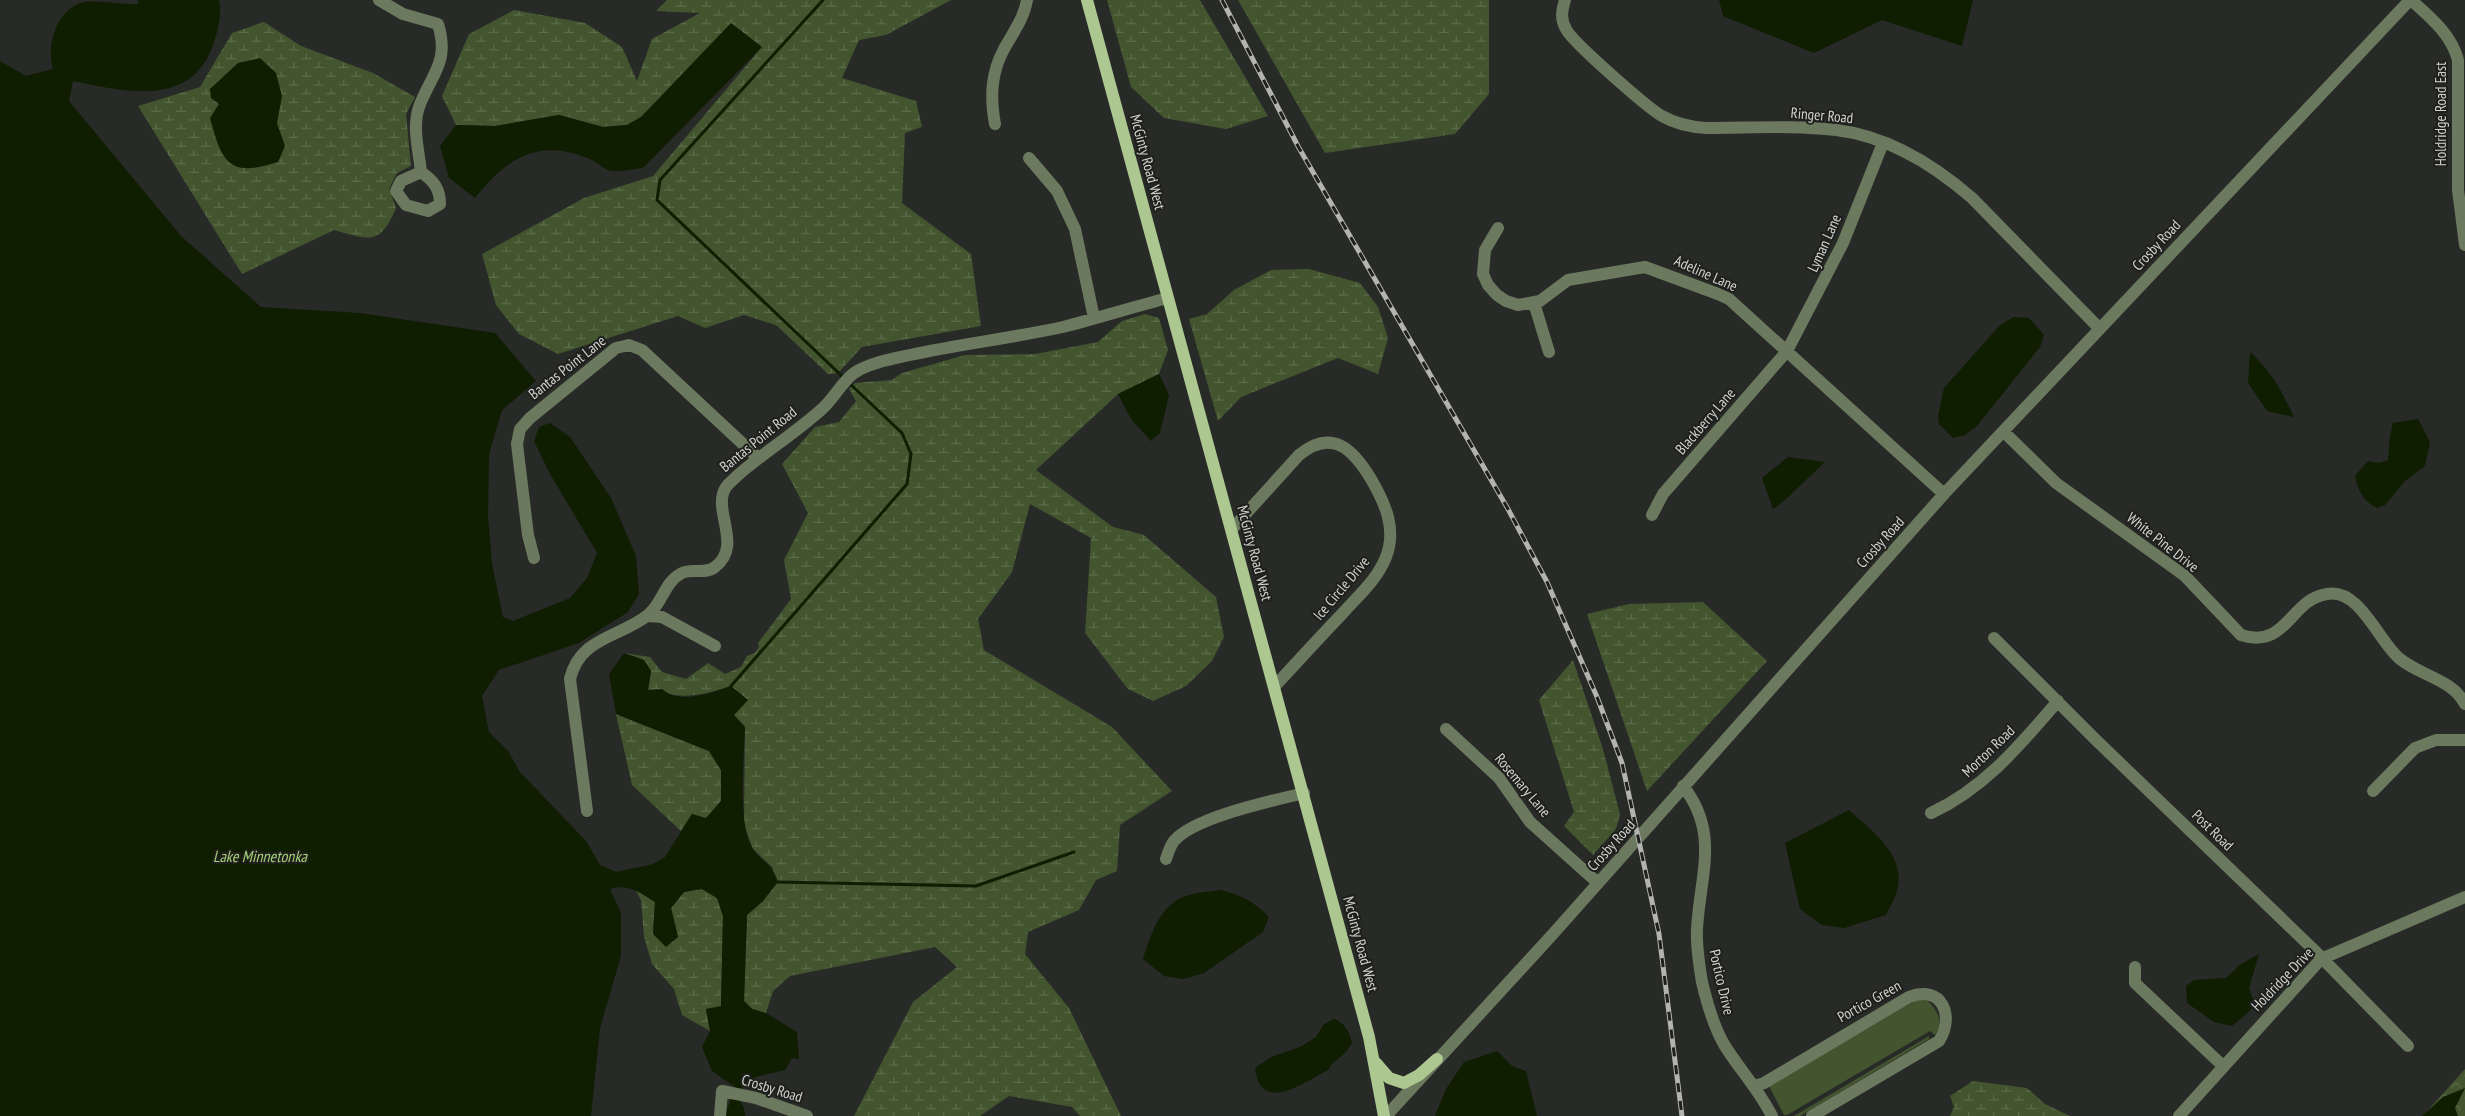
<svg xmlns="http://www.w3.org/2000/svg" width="2465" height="1116" viewBox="0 0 2465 1116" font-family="'PT Sans Narrow',sans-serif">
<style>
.grass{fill:#42552e}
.wetland{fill:url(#wetland-marsh)}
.park{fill:url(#park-crowns)}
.water{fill:#0f1d00}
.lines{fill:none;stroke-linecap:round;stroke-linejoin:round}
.stream{stroke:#0f1d00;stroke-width:3}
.minor{stroke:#6b795e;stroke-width:12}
.major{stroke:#acc890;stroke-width:12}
.rail-casing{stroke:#b3b4b2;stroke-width:5}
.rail{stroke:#1f201d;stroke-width:3;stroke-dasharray:9;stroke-linecap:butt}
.labels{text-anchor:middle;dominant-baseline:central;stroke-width:4;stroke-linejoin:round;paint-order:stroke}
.street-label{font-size:15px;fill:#d1d2d0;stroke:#1f201d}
.water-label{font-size:16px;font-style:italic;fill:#a4d075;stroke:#1f201d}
</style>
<defs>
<pattern id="wetland-marsh" width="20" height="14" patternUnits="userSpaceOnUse" patternTransform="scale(1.25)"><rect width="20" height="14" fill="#42552e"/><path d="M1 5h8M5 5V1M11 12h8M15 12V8" fill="none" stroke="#5c6d4b"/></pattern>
<pattern id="park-crowns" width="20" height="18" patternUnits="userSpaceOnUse" patternTransform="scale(1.25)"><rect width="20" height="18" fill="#42552e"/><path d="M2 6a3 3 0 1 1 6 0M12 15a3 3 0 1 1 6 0" fill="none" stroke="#5c6d4b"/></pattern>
</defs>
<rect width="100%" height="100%" fill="#282a27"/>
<path class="grass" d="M1918 999 1927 1000C1938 1011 1944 1021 1935 1035L1930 1031 1787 1115H1784L1769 1086Z
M1929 1036V1039L1800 1116H1794Z"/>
<path class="wetland" d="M667 0H951L886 35 859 40 842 78 916 101 922 127 905 133 902 203 971 254 981 326 862 347 838 373 828 374 776 325 744 315 705 328 678 316 558 354 519 334 496 305 482 254 584 198 653 176 762 47 627 125 603 127 559 115 495 126 456 125 442 96 469 34 514 10 585 23 622 47 637 81 652 39 700 13 656 11Z
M1107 0H1200L1268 116 1226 129 1164 118 1131 87Z
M1238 0H1489V94L1455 134 1325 153Z
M264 22 301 46 373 73 415 97 406 114 411 166 397 173 389 189 396 208C380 246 370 240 334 230L242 274 138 106 200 87 232 33Z
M1309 269 1360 283 1378 307 1388 338 1378 374 1338 358 1241 397 1218 421 1189 319 1207 314 1234 290 1271 270Z
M1145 314 1159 318 1168 350 1159 374 1118 394 1036 470 1113 527 1144 535 1216 597 1224 637 1212 661 1186 686 1153 701 1128 689 1085 633 1091 538 1030 504 1012 572 978 619 984 650 1112 727 1172 791 1120 825 1117 871 1096 880 1079 910 1028 932 1025 954 1069 1008 1121 1116H1080L1072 1107 1009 1096 980 1116H854L913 1002 957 967 935 947 790 976 773 991 766 1013 752 1009 744 1001 747 915 763 901 773 868 753 849 744 825 745 727 734 715 731 686C698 697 682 699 648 690L651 671 644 660 624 653 650 657 662 672 686 679 708 663 725 674 741 667 747 656 755 653 759 647 758 643 791 599 784 560 808 513 782 464 815 427 839 422 856 401 849 389 855 383 892 380 902 373 965 355 1035 354 1098 342 1122 321Z
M1703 602 1767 661 1647 791 1587 614 1629 604Z
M1573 660 1603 749 1620 814 1616 829 1593 855 1564 826 1574 812 1539 700Z
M616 714 709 751 721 770V801L706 819 692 814 681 831 632 785Z
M635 889 655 902 653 934 678 937 671 908 684 892 702 889 717 898 723 916 721 1007 706 1009 710 1031 682 1015 674 989 652 964 644 937 641 900Z
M1973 1081 2027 1088 2045 1104 2070 1116H1950L1954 1107 1950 1096Z"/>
<path class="park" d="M2465 1069V1116H2423Z"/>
<path class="water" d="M138 0H219C222 16 218 30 213 45 191 109 123 91 73 81L69 101 181 236 261 307 360 313 495 333 536 381 502 410 489 454 488 516 492 564 503 617 513 621 570 598 587 578 597 553 550 474 534 441 539 427 550 423 570 437 611 498 636 556 639 594 628 612 579 643 499 670 482 696 489 732 508 751 520 772 586 841 600 865 616 872 653 864 665 857 692 814 706 818 721 801V770L709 751 616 714 609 674 624 653 644 660 651 671 648 690 662 689C681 705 710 693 731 686L748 700 734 715 745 727C744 757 737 825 753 849 763 864 771 861 778 882L763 901 747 915 744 1001 752 1009 766 1013 797 1032 799 1059 792 1058 785 1070 756 1077 742 1088 739 1099 744 1108 745 1116H726C727 1105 733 1098 735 1087L712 1071 702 1047 710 1031 706 1009 721 1006 723 916 717 898 702 889 684 892 671 908 678 937 666 947 653 934 655 902C641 893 628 883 610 889L621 913V956L600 1028 591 1116H0V61L26 76 53 69C46 45 56 9 84 2 100 0 121 5 138 4Z
M1719 0H1973L1962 46 1882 20 1814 53 1723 16Z
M731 23 762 47 643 168C633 169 617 173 608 170 602 168 597 162 592 160 539 137 508 157 475 198L449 178 440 146 456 125 495 126 559 115 603 127 627 125 641 117Z
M260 58 276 73 282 96 277 123 285 146 278 162C229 178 222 163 210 118L219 104 211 98 210 89 238 63Z
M2014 317 2029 318 2044 335 2040 347 1977 426 1965 435 1953 438 1939 424 1938 416 1944 388 2000 325Z
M2250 352C2272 372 2281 390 2294 417L2267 411 2248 383Z
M1159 374 1169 395 1160 433 1151 441 1131 419 1118 394Z
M2418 419 2430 442 2425 466 2405 481 2385 505 2377 508C2363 501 2358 491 2355 476L2368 461 2379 463 2388 460 2390 436 2393 423Z
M1788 457 1825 462 1784 501 1773 509 1762 478Z
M1849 810C1873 832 1909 857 1896 894 1894 901 1889 908 1886 915L1844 928 1822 925 1800 909 1785 843Z
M1221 890C1241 895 1255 902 1269 917L1263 932 1204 973 1183 979 1164 976 1143 959C1150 936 1161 903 1186 896 1197 892 1210 892 1221 890Z
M2259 954 2249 988 2255 1006 2232 1026 2214 1022 2187 1003 2186 986 2194 980 2226 978 2241 964Z
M1334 1019C1345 1023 1349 1031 1352 1043L1346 1052 1331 1065 1328 1070C1306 1081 1260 1116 1255 1068L1271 1057 1300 1047 1316 1037 1324 1024Z
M1497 1051 1512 1066 1526 1071 1537 1116H1435L1446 1089 1464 1062Z
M2465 1088 2455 1108 2458 1116H2422L2443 1097Z"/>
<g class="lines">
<path class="stream" d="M823 0 660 180 657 200 844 378
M731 686 907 484 911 454 902 433 848 382
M778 882 976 886 1074 852"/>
<path class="minor" d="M379 0 403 14 438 24C450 63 431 74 419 107 412 127 419 152 421 172L401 181 396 191 406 205 428 211 440 204C440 189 434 181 421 172
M1565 0C1562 10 1560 19 1566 29 1571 41 1649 109 1662 116 1676 124 1690 127 1706 128 1749 128 1794 125 1836 130 1887 136 1934 165 1972 198L2100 329
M2411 0C2431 18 2451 34 2458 60V190L2465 245
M995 124C990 97 991 73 1004 49 1013 33 1024 18 1027 0
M1029 158 1057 191 1075 229 1094 318
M1498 228 1485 250 1483 274 1488 285 1497 295 1506 301 1518 305 1540 301 1568 280 1645 267 1718 294 1729 299 1944 494
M1534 303 1549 352
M2004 432 2056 483 2185 576 2241 635C2287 650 2290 599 2327 594 2360 588 2378 641 2400 659 2421 676 2452 679 2465 704
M1652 515 1663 494 1787 351 1843 243 1883 143
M1232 529 1299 455C1332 428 1353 449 1371 479 1385 503 1397 529 1386 557 1377 580 1358 596 1342 614 1319 638 1297 662 1275 686
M534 558 528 535 517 444 520 429 530 418 616 348 629 345 642 350 758 458
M648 616 662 617 715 646
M1994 638 2096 740 2313 949 2408 1046
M1446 729 1499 778 1530 822 1598 883
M1683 786C1720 833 1700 875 1697 929 1696 946 1699 964 1702 982 1707 1003 1714 1028 1725 1046 1740 1070 1759 1090 1772 1116
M2373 791 2415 748 2436 740H2465
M587 811 570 679C580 637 619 638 648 615 663 603 664 582 682 573 692 568 705 575 715 567 744 545 711 510 726 487 729 483 734 479 737 476 764 452 796 433 823 408 834 398 842 382 854 373 869 363 892 359 910 355 960 344 1012 338 1063 327 1098 318 1133 307 1168 298
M1931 813C1985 788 2020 745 2058 701
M1166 859C1168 853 1170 846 1174 841 1194 817 1272 801 1304 793
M2135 967V983L2223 1066
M1755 1086 1764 1083 1909 997C1942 984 1955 1016 1939 1041L1812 1116
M720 1116 722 1091 756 1098 807 1116
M1386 1116 1552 935 1944 494 2410 0
M2179 1116 2321 959 2465 897"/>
<path class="major" d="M1087 0 1369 1037 1384 1116
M1376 1063 1389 1078 1404 1083 1419 1075 1437 1059"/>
<defs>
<path id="rail" d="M1222 0 1299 148 1508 509 1547 582 1597 697 1622 763 1659 934 1682 1116"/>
</defs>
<use href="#rail" class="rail-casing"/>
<use href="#rail" class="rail"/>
</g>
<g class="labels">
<g class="street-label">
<text transform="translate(2440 114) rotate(-90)">Holdridge Road East</text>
<text transform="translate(1822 115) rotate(5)">Ringer Road</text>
<text transform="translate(1148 162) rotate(75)">McGinty Road West</text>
<text transform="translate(1824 243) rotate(-66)">Lyman Lane</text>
<text transform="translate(2156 245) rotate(-47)">Crosby Road</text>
<text transform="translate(1706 273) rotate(24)">Adeline Lane</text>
<text transform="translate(567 367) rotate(-38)">Bantas Point Lane</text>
<text transform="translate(1705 421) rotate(-49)">Blackberry Lane</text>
<text transform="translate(758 439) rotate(-39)">Bantas Point Road</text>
<text transform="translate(1880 542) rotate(-48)">Crosby Road</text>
<text transform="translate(2163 542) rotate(38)">White Pine Drive</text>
<text transform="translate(1255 553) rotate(75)">McGinty Road West</text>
<text transform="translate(1341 588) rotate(-50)">Ice Circle Drive</text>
<text transform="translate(1988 751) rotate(-44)">Morton Road</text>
<text transform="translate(1523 785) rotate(50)">Rosemary Lane</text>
<text transform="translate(2213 830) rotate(44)">Post Road</text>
<text transform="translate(1611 845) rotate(-48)">Crosby Road</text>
<text transform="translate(1361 944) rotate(75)">McGinty Road West</text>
<text transform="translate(2282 979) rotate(-46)">Holdridge Drive</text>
<text transform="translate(1722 982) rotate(77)">Portico Drive</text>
<text transform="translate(1869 1001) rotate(-29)">Portico Green</text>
<text transform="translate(772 1088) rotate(17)">Crosby Road</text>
</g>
<g class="water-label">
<text x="260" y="856">Lake Minnetonka</text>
</g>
</g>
</svg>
